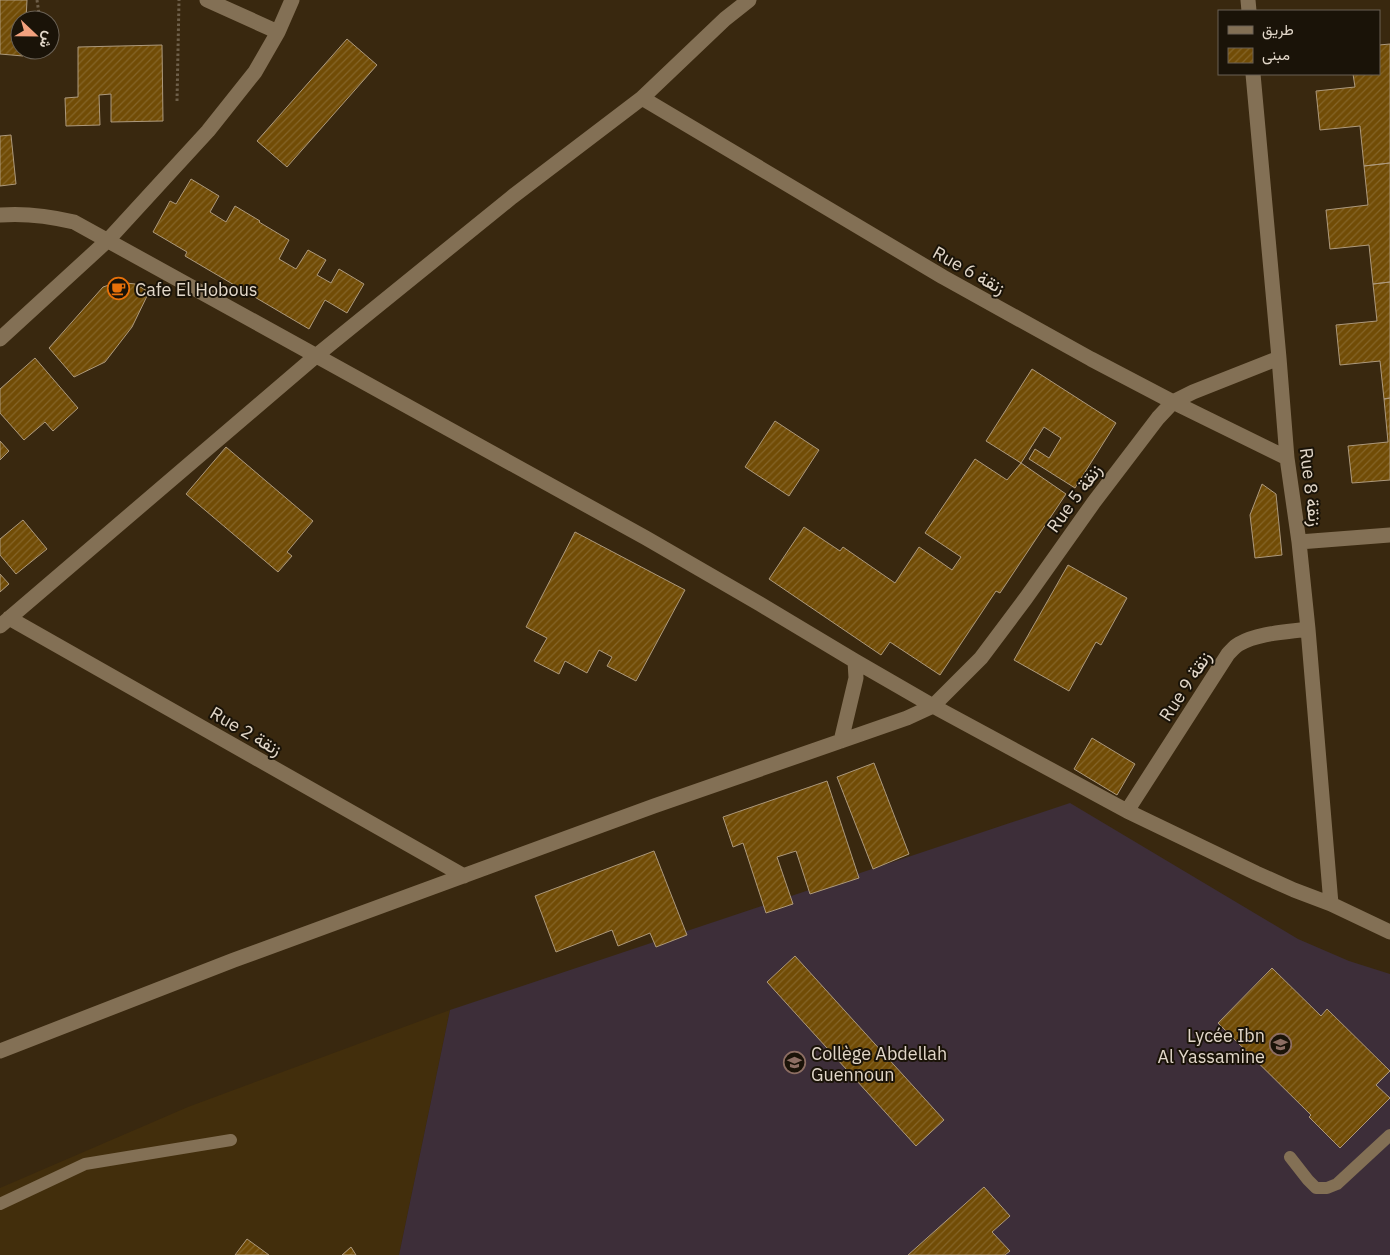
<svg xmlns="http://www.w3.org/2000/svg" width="1390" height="1255" viewBox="0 0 1390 1255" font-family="'IBM Plex Sans',Vazirmatn,sans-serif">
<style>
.built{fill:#422e0c}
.education{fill:#3d2e39}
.building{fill:url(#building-hatch);stroke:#ad997c}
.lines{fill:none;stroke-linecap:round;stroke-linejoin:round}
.path{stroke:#6e5f49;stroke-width:3;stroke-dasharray:2.5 2.5;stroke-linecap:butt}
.lane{stroke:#837055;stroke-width:12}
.street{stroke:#837055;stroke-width:15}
.labels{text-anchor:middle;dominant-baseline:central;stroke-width:4;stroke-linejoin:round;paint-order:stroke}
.street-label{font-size:18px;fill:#e2d7c9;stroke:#1a1308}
.poi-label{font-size:18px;fill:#e2d7c9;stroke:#1a1308;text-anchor:start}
</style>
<defs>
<pattern id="building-hatch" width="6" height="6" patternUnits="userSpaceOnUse" patternTransform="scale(1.25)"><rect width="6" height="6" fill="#714c06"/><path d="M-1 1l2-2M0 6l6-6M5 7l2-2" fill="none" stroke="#856529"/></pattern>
</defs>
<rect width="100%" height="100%" fill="#39280f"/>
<path class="built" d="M450 1010 399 1255H0V1188L188 1107Z"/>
<path class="education" d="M1070 803 1298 939 1349 961 1390 974V1255H399L450 1010Z"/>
<path class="building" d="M0 0H27L26 20H20V50H24L23 56 0 54Z
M347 39 377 65 287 167 257 141Z
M1390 44V163L1364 166 1360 126 1320 130 1316 91 1355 87 1353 74H1379V45Z
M162 45 163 121 111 122V94L99 95 100 125 66 126 65 98 78 97V47Z
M11 135 16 184 0 186V136Z
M1390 163V282L1373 284 1369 245 1330 249 1326 210 1368 205 1364 166Z
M191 179 219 196 210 212 226 222 235 206 260 221 259 222 289 240 279 259 296 269 308 250 326 260 317 275 331 283 339 269 364 284 347 313 325 300 309 329 185 256 187 252 153 232 170 201 176 204Z
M118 282 135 284 149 292 132 327 105 362 74 377 49 348 103 287Z
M1390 282V398L1384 399 1380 361 1340 365 1336 325 1377 321 1373 284Z
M35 358 78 408 53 431 45 422 24 440 0 413V389Z
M1032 369 1116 423 1075 488 1029 459 1035 449 1049 458 1061 438 1044 427 1021 463 986 441Z
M1390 398V480L1352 483 1348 446 1388 442 1384 399Z
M775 421 819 450 789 496 745 467Z
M0 441 9 451 0 460Z
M226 447 313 521 287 552 292 556 278 572 186 494Z
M975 459 1007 480 1021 463 1066 494 1000 593 996 591 940 675 890 642 881 655 769 579 804 527 840 551 843 547 895 583 919 547 952 570 961 557 925 533Z
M1262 484 1276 494 1282 555 1255 558 1250 515Z
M23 520 47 549 16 574 0 555V539Z
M575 532 685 590 636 681 607 666 612 657 599 650 587 673 565 661 559 674 534 661 547 638 526 627Z
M1068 565 1127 598 1101 645 1096 642 1069 691 1014 660Z
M0 574 9 584 0 592Z
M1092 738 1135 764 1117 795 1074 769Z
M874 763 909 854 873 869 837 777Z
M827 781 859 878 810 894 796 851 777 857 793 904 766 913 743 843 733 847 723 817Z
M654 851 687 935 656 947 650 933 618 946 612 930 556 952 535 896Z
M795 956 944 1120 916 1146 767 982Z
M1272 968 1321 1016 1327 1009 1390 1071 1376 1085 1390 1098 1340 1148 1309 1117 1311 1115 1218 1023Z
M984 1187 1010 1216 992 1232 1010 1251 1005 1255H908Z
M247 1239 269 1255H235Z
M351 1247 356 1255H342Z"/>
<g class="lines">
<path class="path" d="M37 0 40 20
M177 101 179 0"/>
<path class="lane" d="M1290 1157 1308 1180 1316 1188H1327L1337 1184 1390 1135
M0 1204 85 1164 231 1140"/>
<path class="street" d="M207 0 278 32
M1248 0 1249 11
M1253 74 1279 358 1287 458 1299 542 1308 629 1331 904
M642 98 943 277 1091 359 1173 402 1287 458
M0 215C25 213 49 216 74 222L646 538 760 604 855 661 933 706 1127 811 1256 873 1294 890 1331 904 1390 932
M0 339 108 240 208 131 255 72 278 32 292 0
M1299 542 1390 535
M9 618 464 876
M0 626 317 355 512 197 642 98 725 19 749 0
M841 741 856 678 855 661
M1127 811 1228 654C1231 651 1235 646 1239 644 1258 633 1287 632 1308 629
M0 1051 234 960 654 806 907 718 933 706 981 658 1026 598 1094 502 1158 418 1173 402 1193 392 1279 358"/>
</g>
<defs>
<symbol id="cafe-ring" viewBox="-11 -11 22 22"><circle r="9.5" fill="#1a1308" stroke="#e8710a" stroke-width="1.5"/><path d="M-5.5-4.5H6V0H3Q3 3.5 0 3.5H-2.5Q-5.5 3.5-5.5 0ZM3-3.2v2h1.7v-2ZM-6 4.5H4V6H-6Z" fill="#e8710a"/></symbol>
<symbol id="school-ring" viewBox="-11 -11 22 22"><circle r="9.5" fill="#1a1308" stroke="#8d6e63" stroke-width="1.5"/><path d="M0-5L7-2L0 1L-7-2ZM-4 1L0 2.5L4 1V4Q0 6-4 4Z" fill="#8d6e63"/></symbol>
</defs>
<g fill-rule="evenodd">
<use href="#cafe-ring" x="106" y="276" width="25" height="25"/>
<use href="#school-ring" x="1268" y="1032" width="25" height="25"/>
<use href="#school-ring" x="782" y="1050" width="25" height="25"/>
</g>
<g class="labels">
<g class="street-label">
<text transform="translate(969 270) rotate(29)">Rue 6 زنقة</text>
<text transform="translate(1311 487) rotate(83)">Rue 8 زنقة</text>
<text transform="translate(1074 498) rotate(-54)">Rue 5 زنقة</text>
<text transform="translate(1185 686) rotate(-57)">Rue 9 زنقة</text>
<text transform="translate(246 731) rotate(30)">Rue 2 زنقة</text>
</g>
<g class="poi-label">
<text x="135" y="289">Cafe El Hobous</text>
<text x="1265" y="1035" text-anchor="end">Lycée Ibn<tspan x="1265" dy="21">Al Yassamine</tspan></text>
<text x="811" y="1053">Collège Abdellah<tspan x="811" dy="21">Guennoun</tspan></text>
</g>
</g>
<rect x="1218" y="10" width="162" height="65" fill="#1a1308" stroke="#6a6155"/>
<rect x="1228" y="26" width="25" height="8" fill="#837055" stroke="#6a6155"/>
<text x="1262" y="35" font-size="15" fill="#e2d7c9">طريق</text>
<rect x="1228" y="48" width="25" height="15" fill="url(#building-hatch)" stroke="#6a6155"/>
<text x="1262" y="60" font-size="15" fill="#e2d7c9">مبنى</text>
<g transform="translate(35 35) rotate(112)"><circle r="24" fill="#1a1308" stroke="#6a6155"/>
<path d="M0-4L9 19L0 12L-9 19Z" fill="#f2a17e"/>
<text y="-8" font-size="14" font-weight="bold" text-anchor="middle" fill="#e2d7c9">ش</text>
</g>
</svg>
